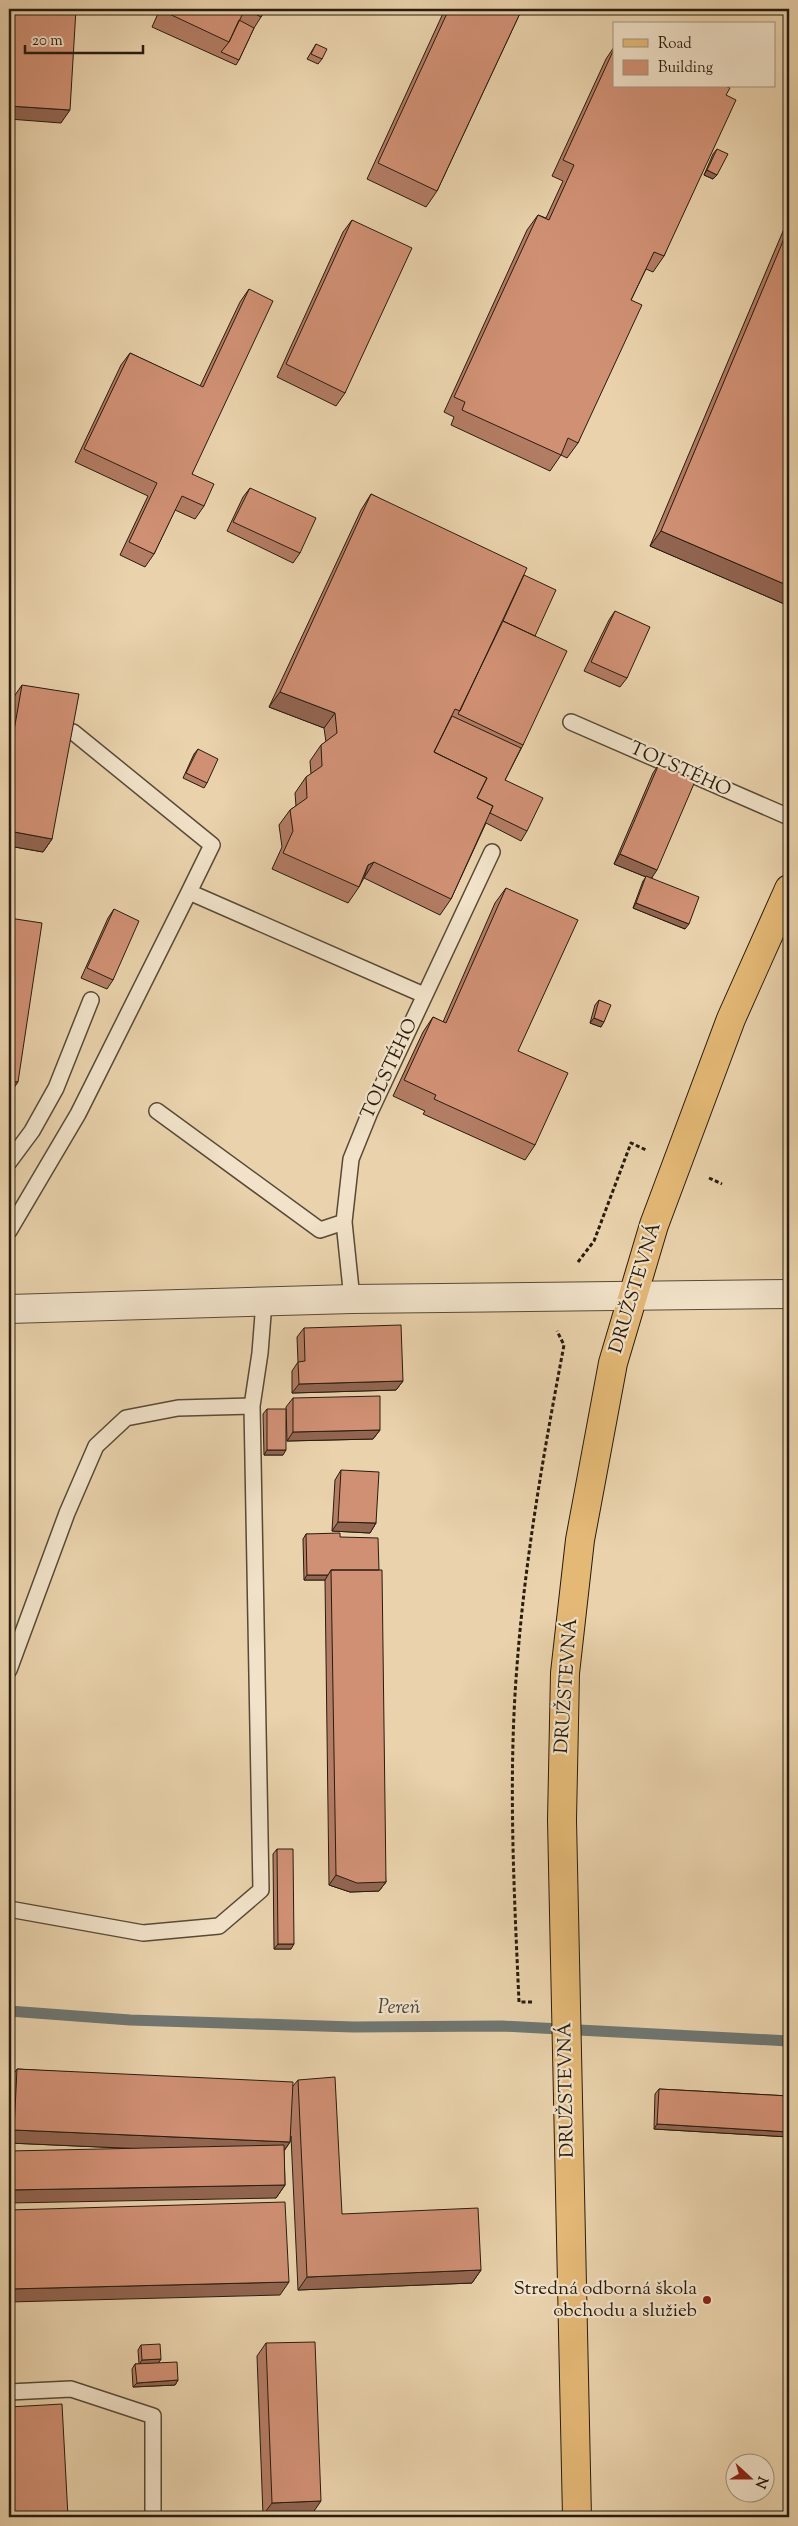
<svg xmlns="http://www.w3.org/2000/svg" width="798" height="2526" viewBox="0 0 798 2526" font-family="'Sorts Mill Goudy',serif">
<style>
.lines{fill:none;stroke-linecap:round;stroke-linejoin:round}
.stream{stroke:#6e7773;stroke-width:11}
.service-casing{stroke:#584a36;stroke-width:18}
.minor-casing{stroke:#584a36;stroke-width:30}
.primary-casing{stroke:#281c0e;stroke-width:30}
.path{stroke:#281c0e;stroke-width:3;stroke-dasharray:4 2.5;stroke-linecap:butt}
.service{stroke:#f1e2c9;stroke-width:15}
.minor{stroke:#f1e2c9;stroke-width:28}
.primary{stroke:#e4b976;stroke-width:28}
.wall{fill:#b37c64;stroke:#281c0e}
.shaded-wall{fill:#926551;stroke:#281c0e}
.building{fill:#d09074;stroke:#281c0e}
.poi-dot{fill:#8f2418;stroke:#f1e2c9;stroke-width:2}
.labels{text-anchor:middle;dominant-baseline:central;stroke-width:4.5;stroke-linejoin:round;paint-order:stroke}
.street-label{font-size:19px;fill:#281c0e;stroke:#f1e2c9}
.poi-label{font-size:19px;fill:#281c0e;stroke:#f1e2c9;text-anchor:end}
.water-label{font-size:20px;font-style:italic;fill:#4b4a40;stroke:#f1e2c9}
</style>
<rect width="100%" height="100%" fill="#e9d2ac"/>
<filter id="stains"><feTurbulence type="fractalNoise" baseFrequency=".004" numOctaves="4"/><feColorMatrix values="0 0 0 0 .2 0 0 0 0 .09 0 0 0 0 .02 0 0 0 .5 -.17"/></filter>
<radialGradient id="worn" r=".72"><stop offset=".6" stop-color="#630" stop-opacity="0"/><stop offset="1" stop-color="#630" stop-opacity=".3"/></radialGradient>
<g class="lines">
<path class="stream" d="M9 2011 130 2020 354 2027 502 2026 789 2041"/>
<defs>
<path id="service" d="M571 722 789 817
M73 732 212 845 189 892
M157 1111 320 1230 344 1222
M9 1162 32 1131 56 1088 91 1000
M9 1231 78 1114 189 892 424 995
M352 1299 344 1222 351 1159 370 1112 492 852
M9 1670 67 1513 96 1446 126 1418 178 1408 252 1406
M9 1909 143 1933 219 1926 261 1890 252 1406 260 1353 264 1302
M9 2392 71 2389 153 2416V2517"/>
<path id="minor" d="M9 1309 352 1299 789 1294"/>
<path id="primary" d="M577 2517 562 1820 565 1673 580 1540 613 1363 654 1225 731 1019 789 889"/>
</defs>
<use href="#service" class="service-casing"/>
<use href="#minor" class="minor-casing"/>
<use href="#primary" class="primary-casing"/>
<path class="path" d="M709 1178 722 1184
M578 1262 594 1241 631 1143 646 1150
M532 2002H519C514 1890 508 1777 517 1666 525 1558 544 1451 564 1345L557 1331"/>
<use href="#service" class="service"/>
<use href="#minor" class="minor"/>
<use href="#primary" class="primary"/>
</g>
<path class="wall" d="M160 9H265L261 17 254 28 239 60 236 65 152 27Z
M445 9H522L437 191 426 207 367 179Z
M316 44 322 59 318 64 307 59Z
M614 47V86L726 95 664 256 653 272 646 269 631 300 578 443 567 458 561 455 550 471 451 425 454 417 444 412 527 230 538 215 546 218 563 181 552 176 606 59Z
M717 149 713 179 704 175 713 154Z
M789 217V606L650 546Z
M352 220 345 393 336 406 277 377 343 232Z
M249 289 192 474 204 506 195 519 175 510 154 554 145 567 120 555 148 496 75 462 121 365 130 353 200 386 240 302Z
M250 488 300 553 293 563 227 531 243 497Z
M371 494 524 575 535 636 523 745 505 780 527 831 521 841 486 823 451 899 440 915 364 878 359 887 348 903 272 869 282 847 279 825 290 810 296 806 295 793 306 777 311 774 310 761 321 745 326 742 324 728 269 707 361 510Z
M615 611 627 678 620 687 584 671 609 620Z
M22 685 52 839 43 852 9 846V723L13 698Z
M198 749 207 783 204 788 183 778 194 754Z
M659 764 652 878 685 929 633 908 643 881 646 877 614 864 653 773Z
M506 888 518 1051 535 1145 525 1160 423 1114 425 1111 393 1096 423 1032 433 1017 443 1022 495 903Z
M114 909 113 980 107 989 81 978 108 918Z
M599 1000 601 1027 590 1023 595 1005Z
M304 1328 403 1381 396 1390 292 1393V1371L298 1362 297 1337Z
M293 1398 380 1430 373 1439 287 1441 286 1407Z
M267 1409 283 1455H264L263 1414Z
M341 1470 376 1523 370 1533 332 1531 335 1480Z
M306 1534 340 1537 386 1882 379 1891 350 1892 329 1885 325 1580H304L303 1539Z
M277 1849 291 1949H274L273 1854Z
M17 2069 293 2086 298 2080 342 2214 481 2270 472 2283 298 2290 291 2136 290 2142 284 2151 285 2185 276 2198 122 2148 9 2143V2081Z
M659 2089 789 2096V2137L654 2129 655 2094Z
M266 2343 312 2514 263 2515 257 2356Z
M141 2345 161 2359 158 2363 178 2380 175 2385 133 2387 132 2369 135 2364H139L138 2350Z"/>
<path class="shaded-wall" d="M9 106 70 110 61 123 9 119Z
M707 170 717 175 713 179 704 175Z
M661 531 789 586V606L650 546Z
M280 692 335 713 324 728 269 707Z
M9 831 52 839 43 852 9 846Z
M620 854 657 870 651 879 614 864Z
M374 862 364 878 368 865Z
M636 903 689 924 685 929 633 908Z
M594 1018 604 1022 601 1027 590 1023Z
M9 1081 18 1082 9 1095Z
M403 1381 396 1390 292 1393 299 1384Z
M380 1430 373 1439 287 1441 293 1432Z
M267 1450H286L283 1455H264Z
M338 1522 376 1523 370 1533 332 1531Z
M307 1575H328L325 1580H304Z
M336 1875 386 1882 379 1891 350 1892 329 1885Z
M278 1944H294L291 1949H274Z
M657 2124 789 2132V2137L654 2129Z
M14 2130 290 2142 281 2155 9 2143V2138Z
M285 2185 276 2198 9 2203V2190Z
M481 2270 472 2283 298 2290 307 2277Z
M289 2282 280 2295 9 2302V2289Z
M161 2359 158 2364 139 2365 142 2360Z
M178 2380 175 2385 133 2387 137 2383Z
M321 2501 312 2514 263 2515 272 2503Z"/>
<path class="building" d="M9 9H76L70 110 9 106Z
M164 9H245L229 42 163 11Z
M246 9H265L261 17Z
M449 9H522L437 191 378 163Z
M239 20 254 28 239 60 221 52 229 42Z
M316 44 327 49 322 59 311 54Z
M614 49V86H725L730 88 726 95 736 100 664 256 654 252 631 300 642 305 578 443 568 438 561 455 462 410 465 402 454 397 538 215 549 220 574 165 563 160Z
M717 149 728 154 717 175 707 170Z
M352 220 412 248 345 393 286 364Z
M789 227V586L661 531Z
M249 289 273 301 192 474 214 484 204 506 182 496 154 554 129 542 157 483 84 449 130 353 203 387Z
M250 488 316 518 300 553 233 522Z
M371 494 527 568 460 711 455 709 434 752 487 778 477 798 493 806 451 899 374 862 368 865 359 887 283 853 293 831 290 810 307 798 306 777 322 766 321 745 337 733 335 713 280 692Z
M524 575 556 590 535 636 503 621Z
M615 611 650 627 627 678 591 662Z
M503 621 567 651 523 745 458 714Z
M22 685 79 694 52 839 9 831V759Z
M452 716 521 748 505 780 543 798 527 831 490 813 493 806 477 798 487 778 434 752Z
M198 749 218 759 207 783 186 773Z
M659 764 696 779 657 870 620 854Z
M646 876 699 897 689 924 636 903Z
M506 888 578 920 518 1051 568 1073 535 1145 434 1099 436 1095 404 1080 433 1017 446 1023Z
M114 909 139 921 113 980 87 968Z
M9 918 42 923 18 1082 9 1081Z
M599 1000 611 1005 604 1022 594 1018Z
M401 1325 403 1381 299 1384 298 1362 305 1361 304 1328Z
M380 1396V1430L293 1432V1398Z
M267 1409H286V1450H267Z
M341 1470 379 1472 376 1523 338 1522Z
M340 1533V1537L378 1538 379 1570H331L328 1575H307L306 1534Z
M331 1570H382L386 1882 357 1883 336 1875Z
M277 1849H293L294 1944H278Z
M17 2069 293 2082 290 2142 14 2130Z
M335 2077 342 2214 478 2208 481 2270 307 2277 298 2080Z
M659 2089 789 2096V2132L657 2124Z
M284 2145 285 2185 9 2190V2151Z
M285 2202 289 2282 9 2289V2210Z
M315 2342 321 2501 272 2503 266 2343Z
M160 2344 161 2359 142 2360 141 2345Z
M177 2362 178 2380 137 2383 135 2364Z
M62 2404 68 2517H9V2407Z"/>
<circle class="poi-dot" cx="707" cy="2300" r="5"/>
<g class="labels">
<g class="street-label">
<text transform="translate(680 770) rotate(24)">TOLSTÉHO</text>
<text transform="translate(390 1069) rotate(-65)">TOLSTÉHO</text>
<text transform="translate(636 1288) rotate(-73)">DRUŽSTEVNÁ</text>
<text transform="translate(567 1686) rotate(-86)">DRUŽSTEVNÁ</text>
<text transform="translate(567 2090) rotate(-91)">DRUŽSTEVNÁ</text>
</g>
<g class="poi-label">
<text x="697" y="2289">Stredná odborná škola<tspan x="697" dy="22">obchodu a služieb</tspan></text>
</g>
<g class="water-label">
<text x="399" y="2008">Pereň</text>
</g>
</g>
<rect width="798" height="2526" fill="none" stroke="#e9d2ac" stroke-width="30"/>
<rect x="10" y="10" width="778" height="2506" fill="none" stroke="#281c0e" stroke-width="2.5"/>
<rect x="15" y="15" width="768" height="2496" fill="none" stroke="#281c0e"/>
<rect x="613" y="22" width="162" height="65" fill="#f1e2c9" stroke="#a1937e"/>
<rect x="623" y="39" width="25" height="8" fill="#e4b976" stroke="#a1937e"/>
<text x="658" y="48" font-size="15" fill="#281c0e">Road</text>
<rect x="623" y="60" width="25" height="15" fill="#d09074" stroke="#a1937e"/>
<text x="658" y="72" font-size="15" fill="#281c0e">Building</text>
<g transform="translate(750 2478) rotate(111)"><circle r="24" fill="#f1e2c9" stroke="#a1937e"/>
<path d="M0-4L9 19L0 12L-9 19Z" fill="#8f2418"/>
<text y="-8" font-size="14" font-weight="bold" text-anchor="middle" fill="#281c0e">N</text>
</g>
<path d="M25 45v8h118v-8" fill="none" stroke="#281c0e" stroke-width="2.5"/>
<text x="32" y="45" font-size="15" fill="#281c0e" stroke="#f1e2c9" stroke-width="4" paint-order="stroke">20 m</text>
<rect width="100%" height="100%" filter="url(#stains)"/>
<rect width="100%" height="100%" fill="url(#worn)"/>
</svg>
